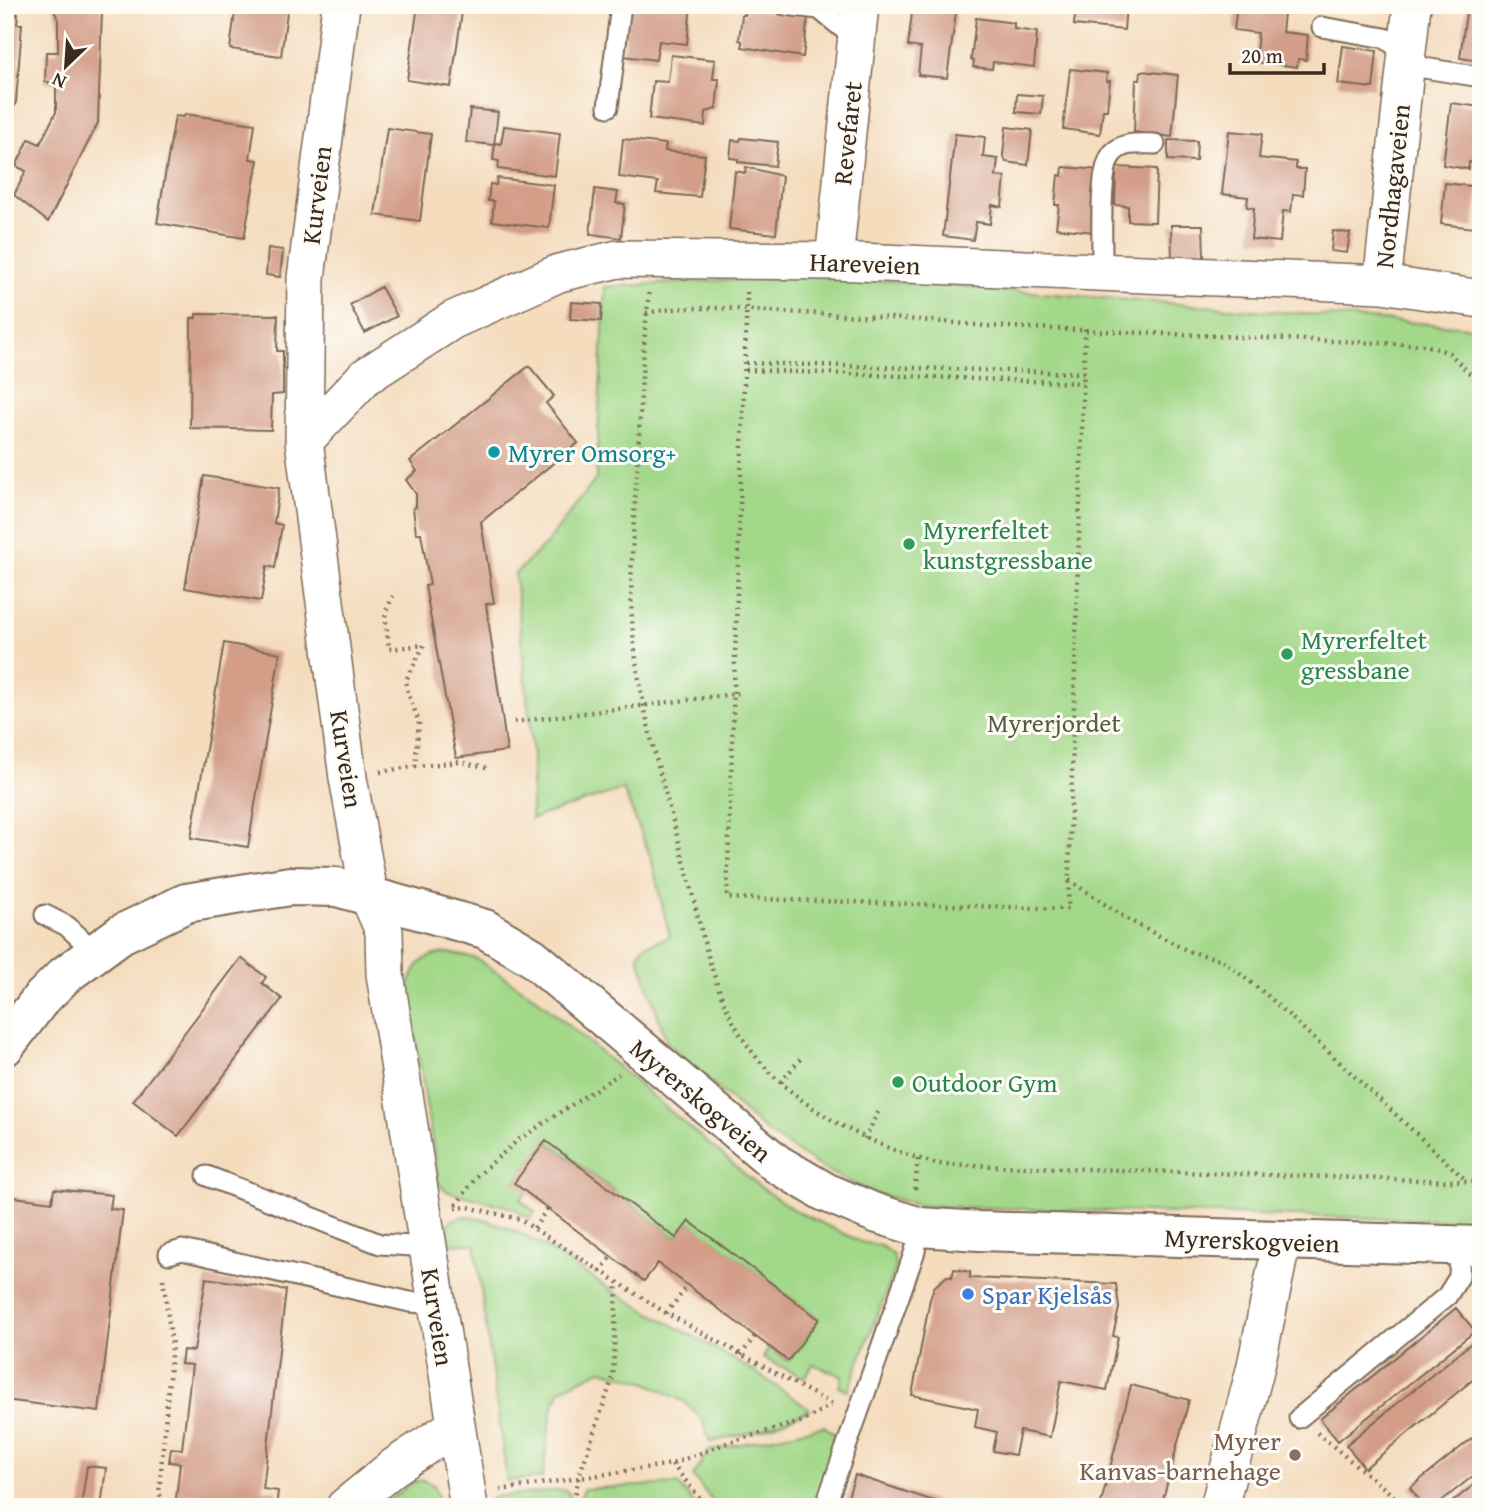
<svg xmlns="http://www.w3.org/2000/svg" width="1486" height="1512" viewBox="0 0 1486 1512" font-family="'Gentium Book Plus',serif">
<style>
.green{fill:#a3d889;stroke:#6f8154;stroke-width:2}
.building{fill:#d39d88}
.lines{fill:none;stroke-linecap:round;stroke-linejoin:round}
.service-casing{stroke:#7c6856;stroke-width:23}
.minor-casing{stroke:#7c6856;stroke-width:40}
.tertiary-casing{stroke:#7c6856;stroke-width:42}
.path{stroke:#7c6856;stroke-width:4.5;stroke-dasharray:2 5;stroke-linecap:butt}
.service{stroke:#fff;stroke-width:19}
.minor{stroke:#fff;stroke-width:37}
.tertiary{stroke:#fff;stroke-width:38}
.culture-dot{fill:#0f9aa8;stroke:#fdfcf7;stroke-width:2.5}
.leisure-dot{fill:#2e9e5b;stroke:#fdfcf7;stroke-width:2.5}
.shop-dot{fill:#3f7fe0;stroke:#fdfcf7;stroke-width:2.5}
.education-dot{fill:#8d6e63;stroke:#fdfcf7;stroke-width:2.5}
.labels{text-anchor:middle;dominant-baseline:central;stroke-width:6;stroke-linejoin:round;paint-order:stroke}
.street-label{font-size:26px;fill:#3b2a1e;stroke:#fdfcf7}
.culture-label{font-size:26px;fill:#0d838f;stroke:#fdfcf7;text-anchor:start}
.leisure-label{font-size:26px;fill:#27864d;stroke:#fdfcf7;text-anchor:start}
.park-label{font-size:26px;fill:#5a5e3e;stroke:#fdfcf7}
.shop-label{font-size:26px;fill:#366cbe;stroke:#fdfcf7;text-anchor:start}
.education-label{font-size:26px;fill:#785e54;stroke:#fdfcf7;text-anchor:end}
</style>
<rect width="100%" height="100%" fill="#fdfcf7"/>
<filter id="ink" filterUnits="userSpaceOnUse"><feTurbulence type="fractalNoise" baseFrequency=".0143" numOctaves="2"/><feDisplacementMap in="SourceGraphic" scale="14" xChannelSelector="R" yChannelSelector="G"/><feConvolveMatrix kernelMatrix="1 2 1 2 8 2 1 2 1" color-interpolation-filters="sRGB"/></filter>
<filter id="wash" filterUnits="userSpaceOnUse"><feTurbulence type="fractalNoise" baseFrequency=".00686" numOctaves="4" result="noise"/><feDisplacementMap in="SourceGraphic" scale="28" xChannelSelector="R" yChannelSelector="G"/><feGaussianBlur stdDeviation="1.57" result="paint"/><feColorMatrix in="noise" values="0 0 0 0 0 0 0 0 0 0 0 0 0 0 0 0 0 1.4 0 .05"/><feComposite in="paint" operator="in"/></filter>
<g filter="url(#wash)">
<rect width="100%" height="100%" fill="#f4dcbd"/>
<path class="green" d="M813 275 1481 328V1221L922 1206 870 1192 822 1168 767 1132 667 1043 638 955 645 945 670 937 651 858 623 789 531 819 533 757 515 574 546 544 596 479 605 287Z
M449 953 475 958 535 997 760 1187 794 1210 861 1242 881 1246 893 1255 896 1267 848 1391 839 1387 842 1376 813 1364 805 1378 763 1358 769 1347 788 1361 819 1319 689 1222 676 1238 547 1141 515 1182 527 1192 520 1200 535 1212 530 1219 513 1208 446 1191 439 1184 408 992C413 966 421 954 449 953Z
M465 1216C524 1223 571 1267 621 1296 684 1333 752 1365 810 1410L762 1430 710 1442 702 1419 683 1401 643 1381 601 1370 561 1389 552 1409 542 1478 507 1481 475 1244H450L446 1229 451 1220Z
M824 1426 838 1436 816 1507H717L693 1476 709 1451Z
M422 1480 434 1485 440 1507H381L410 1484Z
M678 1484 697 1507H579L583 1489Z
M565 1490 570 1495V1507H490V1500L494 1497Z"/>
<g id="blocks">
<path class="building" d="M52 5H99L102 11 98 123 48 222 14 195 26 171 16 166 29 139 40 144 56 112V83L45 82 46 52H58V20Z
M236 5H288L281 56 230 49Z
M418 5H463L451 87 407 80Z
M629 5H691L687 44 659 41 656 60 623 56Z
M913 5H957L947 78 918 75 921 48 908 46Z
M1076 5H1126L1124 30 1074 25Z
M1237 5H1285L1282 32 1308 35 1306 60 1298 59 1297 67 1255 62 1258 33 1234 30Z
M1467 5H1481V61L1460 58Z
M746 9 808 16 803 57 742 47V41L739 40 742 15H745Z
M5 14H18L17 24H22L16 102 5 125Z
M976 18 1014 23V29L1037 32 1034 67 993 62 992 69 973 67 974 61 971 60Z
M1343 46 1377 51 1373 88 1338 84Z
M671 55 715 60 713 79H719L716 109 706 112 705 126 649 119 653 81 668 82Z
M1070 69 1107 73 1106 81H1110L1107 110H1103L1100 134 1063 129Z
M1141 71 1178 75 1172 137 1134 132 1136 80H1140Z
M1017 94 1043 96 1041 114 1016 112Z
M1451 103 1481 107 1480 163 1469 162 1468 169 1443 165Z
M470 109 498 112 494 145 466 142Z
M185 114 255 124 250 159 258 160 244 238 157 223 175 116 184 117Z
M504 126 560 133 555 176 498 169 499 161 493 160 495 143 501 144Z
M1006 127 1032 130 1028 165 1006 162 1003 155Z
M387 128 431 134 420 221 375 215Z
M1229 131 1262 134 1259 158 1296 162V169H1305L1303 195 1293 194 1291 212 1283 211 1280 242 1251 239 1254 208 1247 207 1248 197 1222 194Z
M955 134 985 137 983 157 998 159 996 176 1005 177 1002 207 992 205 990 224 976 222 973 240 943 236Z
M741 138 778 142 775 166 738 162V159L730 158 732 140 740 141Z
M623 139 666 144 665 151 705 155 700 197 656 193 658 182 619 177Z
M1168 140 1197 141 1196 161 1168 160Z
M746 167 782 176 776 234 729 229 735 171 745 173Z
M1063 167 1100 170 1094 232 1056 228 1059 205H1055L1058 175 1062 176Z
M1116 167 1157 169 1155 222 1128 221V206L1115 205Z
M497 178 554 185 549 228 492 221 494 201H488L490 184 496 185Z
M1445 183 1479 187 1474 228 1441 224Z
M595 189 618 192 616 203 625 204 621 238 590 234Z
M1171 225H1203L1204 258H1172Z
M1333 231 1350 233 1347 253 1331 251Z
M268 248 283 250 280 277 266 275Z
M381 287 397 316 365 333 350 305Z
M571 302 602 304 601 321 570 319Z
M196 314 278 315 277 351H283V394L272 395 271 430 190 428 191 318H196Z
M529 366 554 396 546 403 578 443 481 522 494 603 486 604 507 751 456 758 425 586 430 585 421 533H416L413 508 416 507V494L406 480 417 471 410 461Z
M204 476 279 488 274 523 282 525 275 568 267 566 261 601 185 588Z
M224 643 280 653 248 847 191 838Z
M241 958 266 977 262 983 282 999 178 1136 133 1101Z
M546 1141 676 1238 689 1221 819 1319 788 1361 658 1263 644 1281 514 1183Z
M54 1189 112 1195 110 1209 123 1210 99 1412 5 1400 6 1196 52 1202Z
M954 1269 970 1272V1278L1116 1284 1119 1308 1113 1336 1118 1337 1107 1390 1061 1381 1050 1437 1020 1431 1015 1455 993 1451 997 1432 975 1427 978 1409 912 1395 930 1299 934 1287 947 1276 952 1277Z
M206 1278 286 1290 263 1489 278 1491 276 1507H175L180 1463 169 1462 171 1448 182 1449 192 1365 181 1364 183 1350 194 1351Z
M1456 1308 1475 1331 1338 1441 1320 1419Z
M1481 1335V1373L1365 1468 1346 1445Z
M1131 1385 1189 1400 1161 1507H1100Z
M1481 1431V1475L1478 1472 1434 1507H1425L1410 1488Z
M87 1466 106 1468 101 1507H81Z
M855 1475 949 1506V1507H858L846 1503Z
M1481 1479V1507H1446Z"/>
</g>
</g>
<g filter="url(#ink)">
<use href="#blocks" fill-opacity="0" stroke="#7c6856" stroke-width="2"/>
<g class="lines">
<defs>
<path id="service" d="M785 5 819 9 857 40
M1322 27 1385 38 1424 68 1481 77
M608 107 621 5
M1102 272C1103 247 1097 170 1113 153 1124 141 1141 144 1155 144
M45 915 67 926 95 952
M207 1176 380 1244 427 1247
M169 1254 182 1250 410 1302 436 1304
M1299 1418 1447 1296 1459 1277 1460 1246
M825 1507 915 1251 920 1227"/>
<path id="minor" d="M341 5 306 278 304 441 348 778 370 899 384 931 385 974 469 1507
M834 261 860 5
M1382 284 1412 5
M304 441 365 377 453 320 559 273 618 259 834 261 1382 284 1481 299
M345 1507 394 1467 454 1427
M1219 1507 1255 1370 1282 1241"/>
<path id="tertiary" d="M5 1046 40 1000 65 975 121 934 186 903 290 886 337 887 485 929 532 957 777 1164 825 1192 875 1213 920 1227 979 1231 1481 1246"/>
</defs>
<use href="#service" class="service-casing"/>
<use href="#minor" class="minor-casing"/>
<use href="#tertiary" class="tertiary-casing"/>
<path class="path" d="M747 292 727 898 1068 909 1085 328
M649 293C642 350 641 409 637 467 634 528 627 591 635 652 644 726 668 800 687 873 702 930 713 997 748 1046 790 1106 870 1146 938 1164L1481 1182
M646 313C690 304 737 309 781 312 850 315 918 319 986 326L1426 345 1449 353 1481 385
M746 363 1083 373
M746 370 1083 383
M514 722 742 693
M415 766 460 762 490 769
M380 772 415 766 419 722 408 693 406 680 424 645 389 649 385 613 393 596
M1069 880 1127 919 1188 951 1222 960 1267 995 1466 1180
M781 1082 801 1058
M865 1139 878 1112
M915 1189 918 1159
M456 1205 477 1176 518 1140 619 1074
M455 1208 468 1207 519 1219 666 1313 832 1404
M534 1228 548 1208
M600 1271 612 1256
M163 1279 172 1345 159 1493 167 1507
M666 1313 688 1286
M741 1355 755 1336
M1317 1433 1407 1507
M672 1464 707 1507
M500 1490 672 1464 727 1443 803 1421 831 1405
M573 1507 579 1476 613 1377 617 1283"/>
<use href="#service" class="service"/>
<use href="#minor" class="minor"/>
<use href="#tertiary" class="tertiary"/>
</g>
</g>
<circle class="culture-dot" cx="494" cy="452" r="7"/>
<g class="leisure-dot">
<circle cx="909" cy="544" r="7"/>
<circle cx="1287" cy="654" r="7"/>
<circle cx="898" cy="1082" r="7"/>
</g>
<circle class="shop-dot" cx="968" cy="1294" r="7"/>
<circle class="education-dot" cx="1295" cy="1455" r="7"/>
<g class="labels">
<g class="street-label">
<text transform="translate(847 133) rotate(-84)">Revefaret</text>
<text transform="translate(1392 186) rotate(-84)">Nordhagaveien</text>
<text transform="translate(316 195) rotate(-83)">Kurveien</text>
<text transform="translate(865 263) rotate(2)">Hareveien</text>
<text transform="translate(347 759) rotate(81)">Kurveien</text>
<text transform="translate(701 1100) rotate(40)">Myrerskogveien</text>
<text transform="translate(1252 1240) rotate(2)">Myrerskogveien</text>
<text transform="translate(438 1317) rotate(81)">Kurveien</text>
</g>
<g class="culture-label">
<text x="508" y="452">Myrer Omsorg+</text>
</g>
<g class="leisure-label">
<text x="923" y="529">Myrerfeltet<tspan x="923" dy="30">kunstgressbane</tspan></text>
<text x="1301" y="639">Myrerfeltet<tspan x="1301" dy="30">gressbane</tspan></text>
<text x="912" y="1082">Outdoor Gym</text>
</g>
<g class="park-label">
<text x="1054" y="722">Myrerjordet</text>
</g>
<g class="shop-label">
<text x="982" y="1294">Spar Kjelsås</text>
</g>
<g class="education-label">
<text x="1281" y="1440">Myrer<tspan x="1281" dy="30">Kanvas-barnehage</tspan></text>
</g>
</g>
<rect width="1486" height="1512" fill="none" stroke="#fdfcf7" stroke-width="28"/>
<g transform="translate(66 66) rotate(205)" stroke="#fdfcf7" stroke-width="5" paint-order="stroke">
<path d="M0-5L12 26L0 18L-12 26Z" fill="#3b2a1e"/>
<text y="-10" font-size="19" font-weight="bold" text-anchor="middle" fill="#3b2a1e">N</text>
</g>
<path d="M1230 63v10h94v-10" fill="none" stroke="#3b2a1e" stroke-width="3.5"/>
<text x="1241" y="63" font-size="21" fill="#3b2a1e" stroke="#fdfcf7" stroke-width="5" paint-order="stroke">20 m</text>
</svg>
